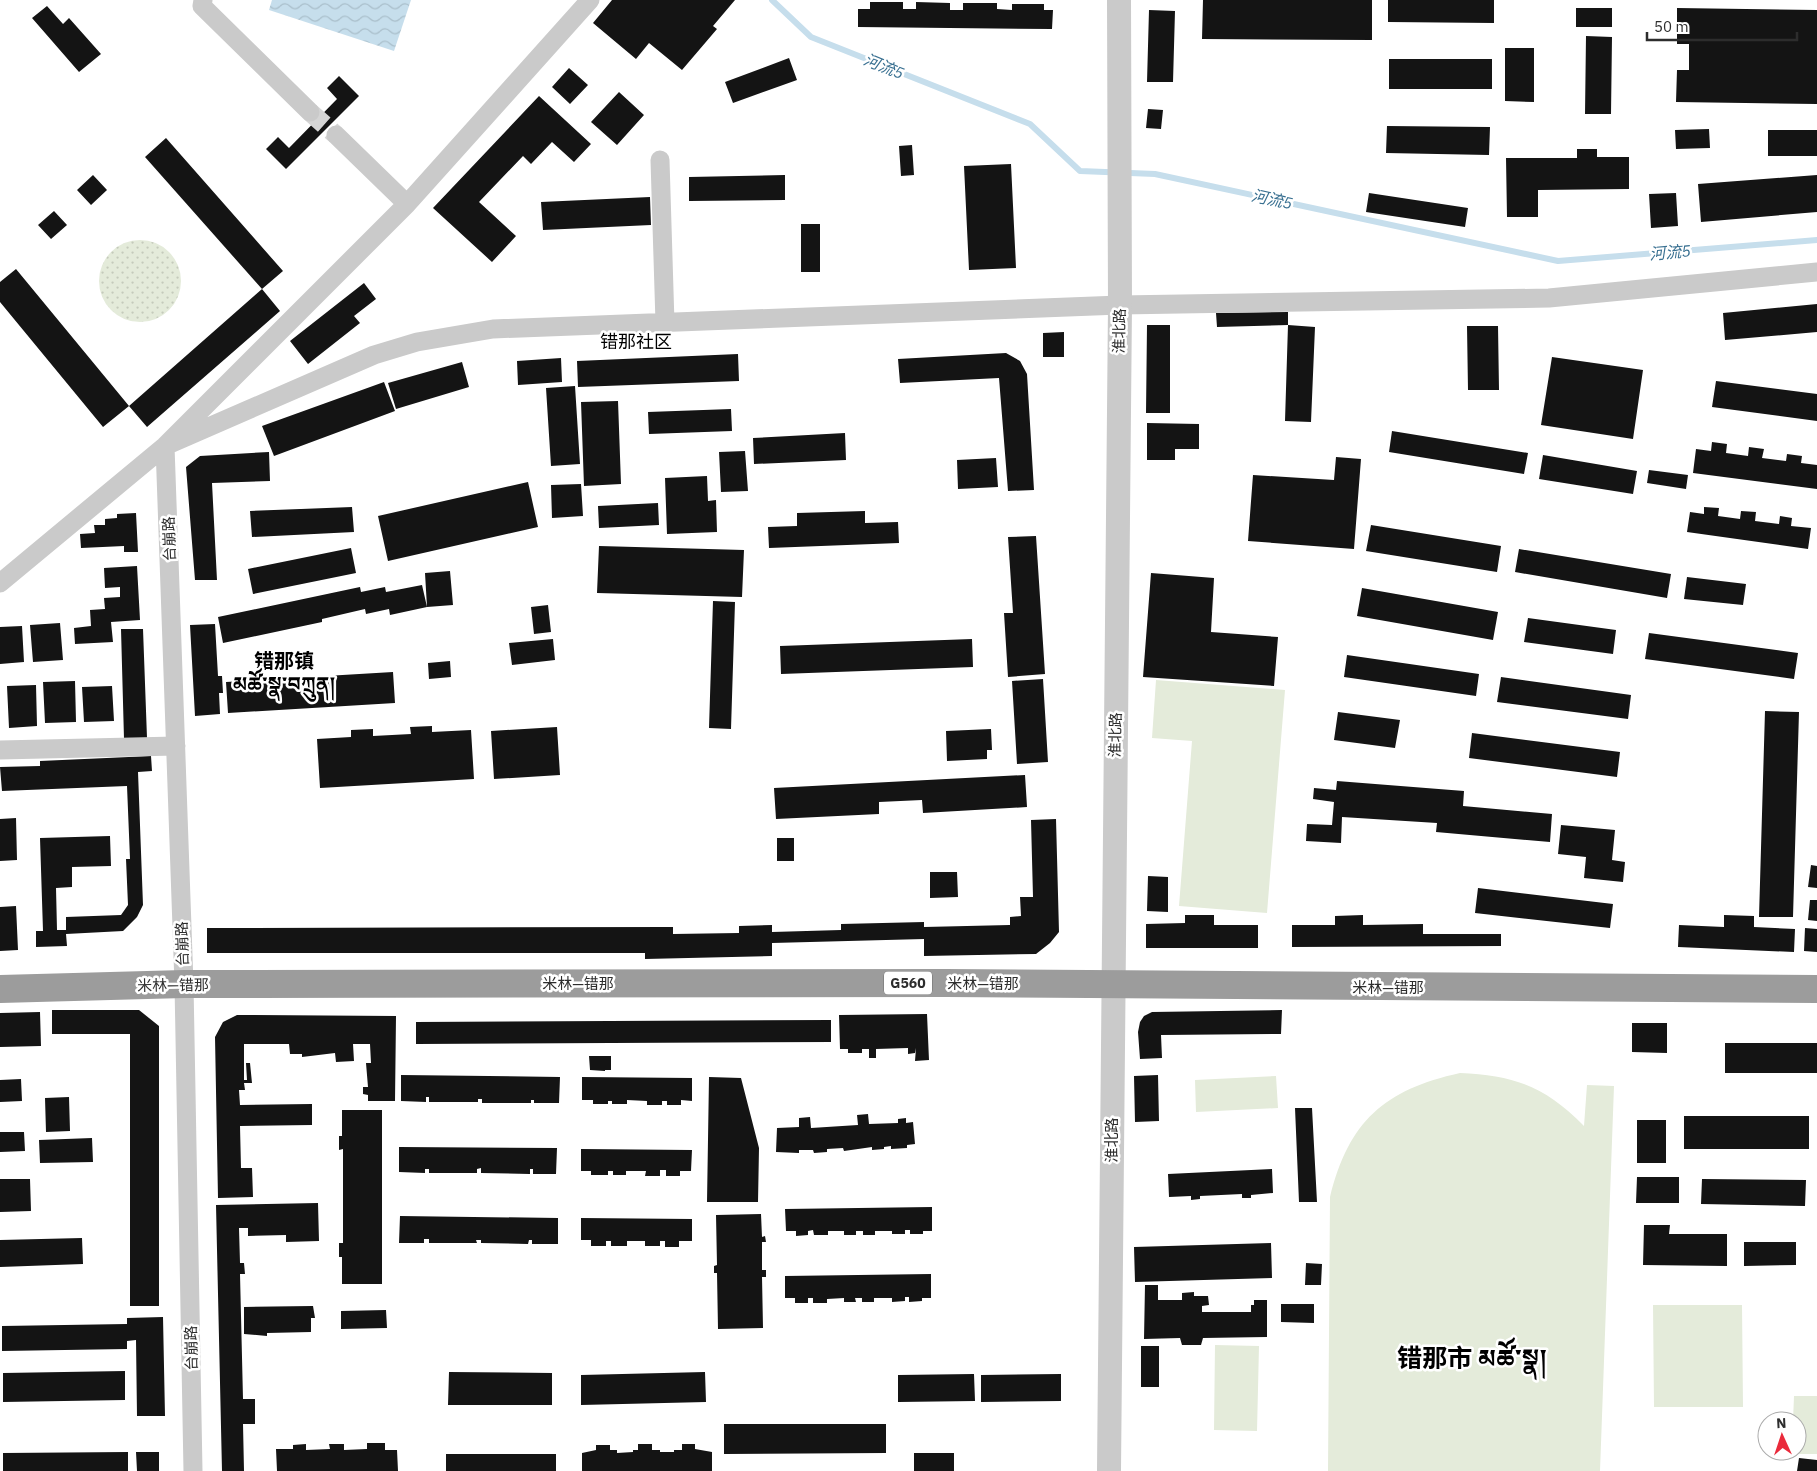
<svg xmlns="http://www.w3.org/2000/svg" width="1817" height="1471" viewBox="0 0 1817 1471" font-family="'IBM Plex Sans','Noto Sans SC','Noto Serif Tibetan',sans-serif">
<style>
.grass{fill:url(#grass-dots)}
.pitch{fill:#e4ebda}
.water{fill:url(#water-waves)}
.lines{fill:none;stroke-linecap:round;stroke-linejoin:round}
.stream{stroke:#c6deec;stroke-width:6}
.building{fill:#141414}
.minor-tunnel{stroke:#d5d5d5;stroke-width:19;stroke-dasharray:19 9;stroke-linecap:butt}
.minor{stroke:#cacaca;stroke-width:19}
.tertiary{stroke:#cacaca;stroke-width:24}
.trunk{stroke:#9c9c9c;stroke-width:28}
.labels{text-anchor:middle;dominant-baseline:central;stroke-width:5;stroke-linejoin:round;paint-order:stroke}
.shield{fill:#fff;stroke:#6c6c6c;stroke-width:1}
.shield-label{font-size:14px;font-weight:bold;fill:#2d2d2d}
.street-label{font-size:15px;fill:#2d2d2d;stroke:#fff}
.water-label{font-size:16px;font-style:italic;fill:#397091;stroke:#fff}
.quarter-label{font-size:18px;fill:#000;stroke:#fff}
.district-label{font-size:20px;font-weight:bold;fill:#000;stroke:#fff}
.town-label{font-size:25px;font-weight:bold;fill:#000;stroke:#fff}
</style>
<defs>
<pattern id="grass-dots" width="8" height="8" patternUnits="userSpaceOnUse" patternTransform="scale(1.25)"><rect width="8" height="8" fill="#e4ebda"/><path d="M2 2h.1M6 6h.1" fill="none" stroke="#c4cabb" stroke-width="1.8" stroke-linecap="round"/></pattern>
<pattern id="water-waves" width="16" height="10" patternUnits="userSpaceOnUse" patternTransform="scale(1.25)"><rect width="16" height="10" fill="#c6deec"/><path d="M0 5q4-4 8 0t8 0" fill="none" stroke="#aabfcb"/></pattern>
</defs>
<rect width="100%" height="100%" fill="#fff"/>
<path class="grass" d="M99 281a41 41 0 1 1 82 0a41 41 0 1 1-82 0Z"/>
<path class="pitch" d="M1156 680 1285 690 1267 913 1179 906 1192 741 1152 738Z
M1460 1073C1514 1075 1546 1087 1584 1126L1587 1085 1614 1086 1600 1471H1328L1330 1197C1349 1121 1384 1090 1460 1073Z
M1276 1076 1278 1108 1196 1112 1195 1080Z
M1653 1305H1742L1743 1407H1654Z
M1215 1345 1259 1346 1257 1431 1214 1430Z
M1794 1396H1817V1454H1793V1451H1797V1421H1793Z"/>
<path class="water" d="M272 0H411L394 51 269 10Z"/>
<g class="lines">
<path class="stream" d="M772 0 811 37 1030 124 1080 171 1155 174 1558 261 1817 240"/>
</g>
<path class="building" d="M612 0H735L713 26 717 29 682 70 649 43 636 59 593 23Z
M1203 0H1372V40L1202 39Z
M1388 0H1494V23L1388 22Z
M870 2H903V9H916V2L950 3V10H963V3H997V9L1012 10V4H1044V10H1053L1052 29 858 27V9H870Z
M47 6 63 24 69 18 101 54 79 72 32 18Z
M1576 8H1612V27H1576Z
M1677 8 1817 10V104L1676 102 1677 70H1689V44H1677Z
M1149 10 1175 11 1173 82H1147Z
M1586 36 1612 37 1611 114H1585Z
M1505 48H1534V102L1505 101Z
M789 58 797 80 733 103 725 82Z
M1389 59H1492V89H1389Z
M569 68 588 85 570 104 552 87Z
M339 76 359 96 286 169 266 149 278 137 289 148 337 99 327 88Z
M619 92 644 115 617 145 591 122Z
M539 96 591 144 574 162 552 142 531 164 523 156 479 202 516 236 492 262 433 208Z
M1148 109 1163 110 1161 129 1146 128Z
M1387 126 1490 127 1489 155 1386 153Z
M1709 129 1710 148 1676 149 1675 130Z
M1768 130H1817V156H1768Z
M166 138 283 271 262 289 145 157Z
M912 145 914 175 901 176 899 146Z
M1577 149H1597V157H1629V189L1538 190V217H1507L1506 158H1577Z
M1011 164 1016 268 969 270 964 166Z
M93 175 107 190 91 205 77 190Z
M785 175V200L689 201V177Z
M1817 175V212L1701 222 1698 184Z
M1369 193 1468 208 1465 227 1366 212Z
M1676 193 1678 226 1651 228 1649 194Z
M650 197 651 225 543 230 541 202Z
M54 211 67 225 51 239 38 225Z
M801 224H820V272H801Z
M16 269 129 406 262 289 280 311 147 427 129 406 103 427 0 302V282Z
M364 283 376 299 354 316 360 323 308 364 290 341Z
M1817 304V332L1725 340 1723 313Z
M1288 312V325L1217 327 1216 313Z
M1147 325H1170V413H1146Z
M1288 325 1315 327 1311 422 1285 421Z
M1467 326H1498L1499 390H1468Z
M1064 332V357H1043V333Z
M1006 353 1020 361 1027 374 1034 490 1008 491 999 378 900 383 898 359Z
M738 354 739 381 578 387 577 361Z
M1552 357 1643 370 1633 439 1541 425Z
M561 358 562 382 518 385 517 361Z
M462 362 469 387 396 409 388 383Z
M1716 381 1817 394V421L1712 407Z
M384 382 395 411 274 456 262 426Z
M575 386 580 464 551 466 546 388Z
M618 401 621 484 584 486 581 402Z
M731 409 732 431 649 434 648 412Z
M1147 423 1199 424V449H1175V460H1147Z
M1392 431 1528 453 1524 474 1389 452Z
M845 433 846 460 754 464 753 438Z
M1712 442 1727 444 1726 453 1748 456 1749 447 1764 449 1762 458 1786 461 1787 454 1802 456 1801 463 1817 465V489L1693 473 1696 449 1711 451Z
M745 451 748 491 721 492 719 452Z
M269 452 270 481 212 483 217 580H195L186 467 200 456Z
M1543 455 1637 471 1633 494 1539 479Z
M1336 457 1361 459 1354 549 1248 541 1253 475 1334 480Z
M996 458 998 487 958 489 957 460Z
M1649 470 1688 475 1686 489 1647 483Z
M707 476 708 501 716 500 717 532 667 534 665 478Z
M528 482 538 527 388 561 378 516Z
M581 484 583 516 552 518 551 485Z
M658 503 659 525 599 528 598 506Z
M352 507 354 532 252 537 250 511Z
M1704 507 1719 508 1718 516 1740 519 1741 511 1756 512 1755 521 1779 524 1780 516 1792 518 1791 526 1811 528 1808 549 1687 532 1690 512 1704 514Z
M865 511V523L898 522 899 543 769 548 768 527 797 526V513Z
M136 513 138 552H124V546L81 548 80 534 95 533 94 525H105V519L117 518V514Z
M1371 525 1501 546 1497 572 1366 551Z
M1036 536 1045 674 1008 677 1004 613H1013L1008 537Z
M599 546 744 550 742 597 597 593Z
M351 548 356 573 253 594 248 569Z
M1519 549 1671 574 1667 598 1515 572Z
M137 566 140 620 111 622 113 642 75 644 74 628 91 626 90 610 105 609 104 598 120 597V587L105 588 104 568Z
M450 571 453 605 427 607 425 573Z
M1151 573 1214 578 1211 632 1278 637 1274 686 1143 677Z
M1687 577 1746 584 1743 605 1684 599Z
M422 585 427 607 390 615 389 609 366 614 365 609 322 619V622L223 643 218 617 360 587 361 592 385 587 386 592Z
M1362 588 1498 612 1493 640 1357 616Z
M713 601 735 602 731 729 709 728Z
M548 605 551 632 534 634 531 607Z
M1528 618 1616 630 1613 654 1524 642Z
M60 623 63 660 33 662 30 625Z
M215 624 218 676H222L223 693H219L220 714 195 716 190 625Z
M22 626 24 662 0 664V627Z
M121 629H143L147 738 124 739Z
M1649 633 1798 653 1794 679 1645 659Z
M553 639 555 660 512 665 509 643Z
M972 639 973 667 781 674 780 646Z
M1347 655 1479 674 1476 696 1344 677Z
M450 661 451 677 429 679 428 663Z
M393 672 395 703 228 713 226 682Z
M1501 677 1631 695 1628 719 1497 702Z
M1043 679 1048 762 1017 764 1012 681Z
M75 681 76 722 45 723 43 682Z
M36 685 37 726 9 728 7 686Z
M112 686 114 721 84 722 82 687Z
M1765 711 1799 712 1793 917H1759Z
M1338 712 1400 720 1395 748 1334 740Z
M432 726V732L471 730 474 779 320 788 317 739 351 737V730L373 729V736L411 734 410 727Z
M557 727 560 775 494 779 491 731Z
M991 729 992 750H987V759L947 761 946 731Z
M1472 733 1620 752 1617 777 1469 758Z
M151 756 152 771 138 772 143 905 137 917 123 931 66 934 67 946 36 947V931H43L40 838 110 836 111 866 72 867V887L56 888 57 930H66V917L121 915 128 905 126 859H130L127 786 2 791 0 767 40 766V761Z
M1025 775 1027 807 923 813 922 800 879 802V814L776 819 774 788Z
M1337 781 1464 791 1463 806 1552 814 1550 842 1436 832 1437 823 1342 817 1341 843 1306 841 1307 824 1332 825 1334 802 1313 799 1314 788 1336 790Z
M16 818 17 860 0 861V819Z
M1056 819 1059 932 1050 943 1036 954 924 956V939L772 943V956L645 959V953H207V928L673 927V934L739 933V926L772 925V932L841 930V924L924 922V927L1010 925V917L1021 916 1020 897H1033L1031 820Z
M1561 825 1615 830 1612 860 1625 862 1623 882 1584 878 1586 857 1558 854Z
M777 838H794V861H777Z
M1811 865 1817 866V888L1808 887Z
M930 872H957L958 897 930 898Z
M1148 876 1168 877V912L1147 911Z
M1478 888 1613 904 1610 928 1475 913Z
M1810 900H1817V921L1808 920Z
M16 906 18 950 0 951V907Z
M1185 915H1214V925H1258V948H1146V924L1185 923Z
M1363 915V925L1423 924V934H1501V946L1292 947V925H1335V916Z
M1724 915 1754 916V927L1795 929 1794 952 1678 947 1679 925 1724 927Z
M1805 928 1817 929V952L1804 951Z
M52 1010H139L159 1026V1306H130V1034H52Z
M1282 1010 1281 1034 1161 1035 1162 1058 1140 1059 1138 1032 1140 1022 1144 1016 1152 1012Z
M40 1012 41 1046 0 1047V1013Z
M927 1014 929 1060 915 1061 916 1048 915 1053 908 1054V1048L876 1049V1058H869V1049H862V1053H848V1049H840L839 1015Z
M237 1015 396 1016 395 1101H368V1095L363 1094V1087H368L366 1063H371L370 1044H353L354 1061 336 1062 335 1053 302 1057V1054H290L289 1044H244V1080H247L246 1063H250L252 1083H244L245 1090H239L240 1105 312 1104V1125L240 1126 241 1168H252L253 1197 218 1198 215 1037 223 1022Z
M831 1020V1042L416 1044V1022Z
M1632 1023H1667V1053L1632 1052Z
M1725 1043H1817V1073H1725Z
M589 1056H611V1070H605V1071L590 1070Z
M401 1075 560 1077 559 1103H534V1100H531V1103H482V1099H478V1102H429V1097H426V1102L401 1101Z
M1158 1075 1159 1121 1135 1122 1134 1076Z
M582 1077 692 1078V1101L681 1100V1105H667V1101H662V1105H647V1101L627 1100V1104H612V1101H608V1104H593V1100H582Z
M709 1077 741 1078 759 1148 758 1202H707Z
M21 1079 22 1101 0 1102V1080Z
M69 1097 70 1131 46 1132 45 1098Z
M1295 1108H1312L1317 1202H1299Z
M342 1110H382V1284H342V1257H339V1243H343V1149L339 1150V1136H342Z
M868 1114 869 1124 898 1123V1119L906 1118V1123L913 1122 915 1144 907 1145V1148L891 1149V1146L884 1147V1149L872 1150V1147L844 1151 843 1148 827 1149V1152L814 1153 813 1150H799V1153L776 1152 777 1128 799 1127V1118L810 1117 811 1128 858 1125 857 1115Z
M1684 1116H1809V1149H1684Z
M1637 1120H1666V1163H1637Z
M0 1132H24L25 1151 0 1152Z
M92 1138 93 1162 40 1163 39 1140Z
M399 1147 557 1148 556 1174H533V1169H530V1174L481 1173V1168L477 1169V1173H429V1169H425V1173L399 1172Z
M581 1149 692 1150 691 1171H680V1176H666V1170H660V1176H645L646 1171H626V1175H613V1171H608V1175H591V1171H581Z
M1272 1169 1273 1193 1251 1195V1198H1242V1194L1200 1196V1199L1191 1200V1196L1169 1197 1168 1174Z
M1637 1177H1679V1203H1636Z
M0 1179H30L31 1211 0 1212Z
M1702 1179 1806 1180 1805 1206 1701 1204Z
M318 1203 319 1241 286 1242V1235L248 1236V1228H239L240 1263H244L245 1274H240L243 1399H255V1424H243L244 1471H222L216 1205Z
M932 1207V1231H923V1234H910V1230H905V1234H892V1231H875V1235H863V1231H856V1235H844V1231H828V1235H814L813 1230 808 1231V1235L796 1236V1231H786L785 1209Z
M761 1214 762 1237 765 1236 766 1242H762V1270H766V1277H762L763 1328 718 1329 717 1273H714V1266L717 1265 716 1215Z
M400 1216 558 1218V1244H532V1240H529L528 1244 481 1243V1240H476L477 1243H429V1239H424V1243H399Z
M581 1218 692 1219V1241H679V1247H665V1241H660V1246H645V1241H627V1246H611V1241H606V1246H591V1240H581Z
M1644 1225H1670L1669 1234H1727V1266L1643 1265Z
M82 1238 83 1264 0 1267V1240Z
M1744 1242H1796V1265L1744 1266Z
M1271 1243 1272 1278 1135 1282 1134 1247Z
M1306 1263 1322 1264 1321 1285H1305Z
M931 1274V1298H922V1301L909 1302V1297H905V1301L892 1302V1298H874V1302H862V1298H855L856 1302H844V1298L827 1299V1303H813V1298H808V1303H795V1298H785V1276Z
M1145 1285H1158V1300H1182V1293L1194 1292V1296H1208L1209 1305 1202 1306V1312H1251V1305H1254V1300H1267V1337L1203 1338 1201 1345H1182L1180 1338 1144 1339Z
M1281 1304H1314V1323L1281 1322Z
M313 1306 315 1318H311V1332L267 1333V1336L244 1334V1307Z
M386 1310 387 1328 341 1329V1311Z
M163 1317 165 1416H137L136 1340 127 1341V1349L2 1351V1326L127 1324V1318Z
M1141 1346H1159V1387H1141Z
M125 1371V1400L3 1402V1373Z
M449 1372 552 1373V1405H448Z
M705 1372 706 1402 581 1405V1375Z
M974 1374 975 1401 898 1402V1375Z
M1061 1374V1401L981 1402V1375Z
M724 1424H886V1453L724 1454Z
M367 1443H385V1450H397L398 1471H277L276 1449H293V1445L306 1444V1450L330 1449 329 1444H344V1450L367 1449Z
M638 1444H652V1450H660V1452H674V1450H682V1444H695V1449L712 1452V1471H582V1453L596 1450V1445H610V1450H617V1453L633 1452V1450H638Z
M128 1452V1471H3V1453Z
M136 1452H159V1471H137Z
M914 1453H954V1471H914Z
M446 1454H556V1471H446Z
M1799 1458 1817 1460V1471H1797Z"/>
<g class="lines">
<path class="minor-tunnel" d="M310 112 336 135"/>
<path class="minor" d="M203 0 202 6 310 112
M336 135 407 204
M660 160 665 323
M165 446 374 355 417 342 493 329 1120 305 1549 298 1817 272
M165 446 184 984 193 1471
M0 583 165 446 407 204 590 0
M0 750 176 746"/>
<path class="tertiary" d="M1109 1471 1120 305 1119 0"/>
<path class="trunk" d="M0 989 184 984 946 983 1817 989"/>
</g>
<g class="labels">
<rect class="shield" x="884" y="971.5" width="48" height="23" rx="4"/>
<g class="shield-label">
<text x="908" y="983">G560</text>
</g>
<g class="street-label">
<text transform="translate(1119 331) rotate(-89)">淮北路</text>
<text transform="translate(169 539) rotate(-92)">台崩路</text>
<text transform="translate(1115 735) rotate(-89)">淮北路</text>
<text transform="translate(182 944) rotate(-92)">台崩路</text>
<text x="578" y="983">米林—错那</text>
<text x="983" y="983">米林—错那</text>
<text transform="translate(173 985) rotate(-1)">米林—错那</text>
<text x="1388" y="987">米林—错那</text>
<text transform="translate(1111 1140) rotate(-90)">淮北路</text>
<text transform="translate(191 1348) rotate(-91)">台崩路</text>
</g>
<g class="water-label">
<text transform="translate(884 66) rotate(22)">河流5</text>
<text transform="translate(1272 199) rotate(12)">河流5</text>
<text transform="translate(1670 252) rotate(-5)">河流5</text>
</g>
<g class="quarter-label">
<text x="636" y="341">错那社区</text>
</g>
<g class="district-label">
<text x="284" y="660">错那镇<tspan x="284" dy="23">མཚོ་སྣ་བཀྲུན།</tspan></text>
</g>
<g class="town-label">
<text x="1472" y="1357">错那市 མཚོ་སྣ།</text>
</g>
</g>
<g transform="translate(1782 1436) rotate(357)"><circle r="24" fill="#ffffff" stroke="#ababab"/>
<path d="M0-4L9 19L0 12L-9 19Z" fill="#ea2a3b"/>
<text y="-8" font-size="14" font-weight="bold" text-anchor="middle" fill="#2d2d2d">N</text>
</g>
<path d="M1647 32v8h150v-8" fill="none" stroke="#2d2d2d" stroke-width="2.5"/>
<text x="1654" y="32" font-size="15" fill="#2d2d2d" stroke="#ffffff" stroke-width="4" paint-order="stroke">50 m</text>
</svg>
